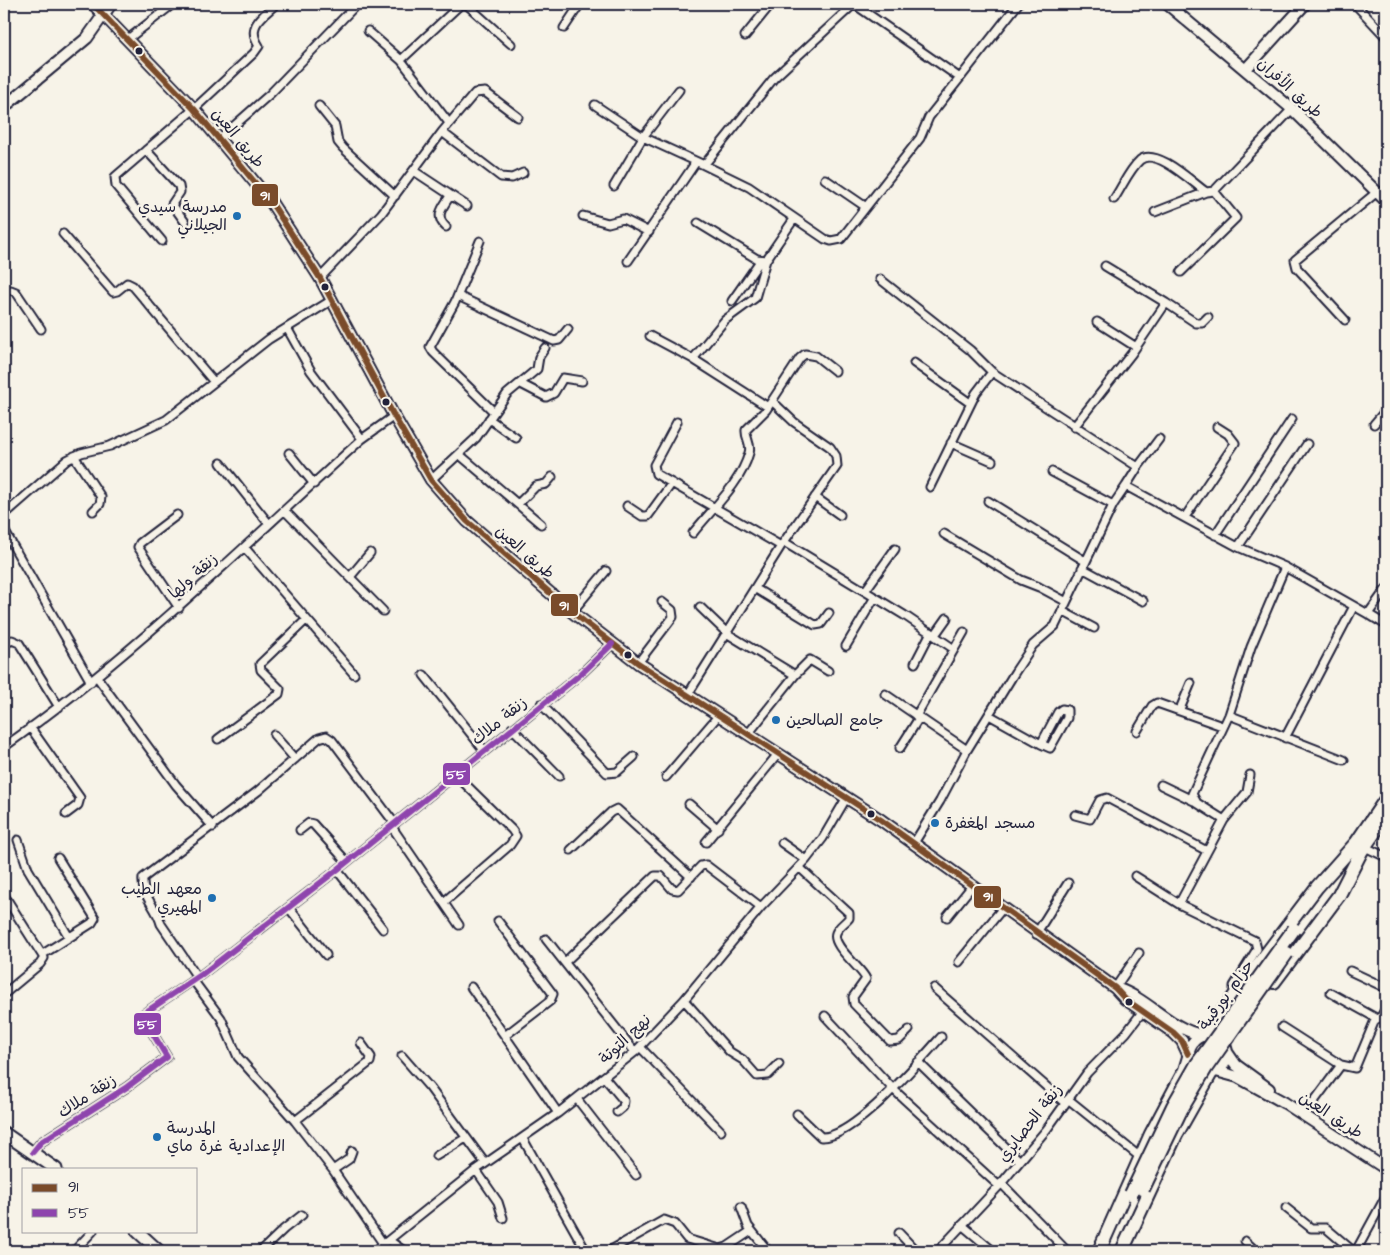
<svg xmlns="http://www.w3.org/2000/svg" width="1390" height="1255" viewBox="0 0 1390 1255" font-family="'Architects Daughter','Playpen Sans Arabic',sans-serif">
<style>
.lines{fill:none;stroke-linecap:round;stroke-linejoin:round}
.street-casing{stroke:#22223b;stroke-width:11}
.secondary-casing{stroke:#22223b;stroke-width:14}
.primary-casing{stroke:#22223b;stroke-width:15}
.highway-casing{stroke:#22223b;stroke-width:16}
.street{stroke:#f7f3e8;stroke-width:7}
.secondary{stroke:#f7f3e8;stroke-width:10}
.primary{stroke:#f7f3e8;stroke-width:11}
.highway{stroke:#f7f3e8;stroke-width:12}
.highway-bridge-casing{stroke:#22223b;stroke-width:16;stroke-linecap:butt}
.highway-bridge{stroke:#f7f3e8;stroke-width:12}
.bus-1-casing{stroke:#f7f3e8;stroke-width:10}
.bus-2-casing{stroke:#f7f3e8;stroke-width:10}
.bus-1{stroke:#7a4b2a;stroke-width:6}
.bus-2{stroke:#8e44ad;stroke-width:6}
.bus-dot{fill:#22223b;stroke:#f7f3e8;stroke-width:2}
.poi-dot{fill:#1f6fb2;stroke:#f7f3e8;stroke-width:2}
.labels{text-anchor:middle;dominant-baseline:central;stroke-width:5;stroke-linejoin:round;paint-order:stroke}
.street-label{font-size:16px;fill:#22223b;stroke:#f7f3e8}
.poi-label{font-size:16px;fill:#22223b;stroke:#f7f3e8;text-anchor:start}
.line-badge{stroke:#f7f3e8;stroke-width:2}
.badge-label{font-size:14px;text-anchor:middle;font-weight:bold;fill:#fff}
</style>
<rect width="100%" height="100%" fill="#f7f3e8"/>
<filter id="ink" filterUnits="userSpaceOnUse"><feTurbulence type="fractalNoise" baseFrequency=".02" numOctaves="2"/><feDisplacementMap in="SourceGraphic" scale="10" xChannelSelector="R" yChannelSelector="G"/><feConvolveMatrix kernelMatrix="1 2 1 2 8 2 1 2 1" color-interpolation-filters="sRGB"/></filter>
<g filter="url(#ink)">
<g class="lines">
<defs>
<path id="street" d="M466 4 511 44
M854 4 960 78 1018 4
M1355 4 1386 37
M564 28 580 4
M368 31 401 60 449 123
M745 36 771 4
M128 39 173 4
M401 60 461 4
M595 105 643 137 704 165 774 78 854 4
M319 106 335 126 338 142 343 148 395 196
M442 132 501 177 512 178 523 173
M219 139 270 94 357 4
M146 150 179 186 180 192 172 204 185 222
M704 165 749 187 825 239 831 241 841 239 920 138 929 117 960 78
M414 171 467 206
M825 179 866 207
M614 186 643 137 679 90
M1380 195 1386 189
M1114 199C1122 187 1129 170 1140 160 1156 147 1192 182 1206 192L1214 191
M1155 212 1206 192
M583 216 608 223 623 219 649 232
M698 223 757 259 766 260
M446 227C434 216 443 207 450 196
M63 234 113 292 117 291 127 283 133 286 214 382
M162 241 116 186 115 177 194 109 254 53 259 46C246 26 262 17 276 4
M480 241 455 302 430 347 433 352 494 412
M628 261 696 162
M1181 272 1236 218 1214 191 1292 109
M320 278 381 214 442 132 475 93 485 92 518 117
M880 279 970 350 992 372 1138 467 1126 486
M4 292 11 290 16 292 41 329
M458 296 554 341 559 340 568 329
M732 301 760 261
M1166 303 1196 323H1202L1208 317
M1345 320 1297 268 1295 260 1377 192
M1097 322 1136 347
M287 328 311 371 362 439
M650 336 693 359 768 407
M693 359 725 320 755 298 766 260 794 219
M914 363 970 403
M521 384 546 397 554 393 563 378 582 381
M489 419 516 438
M677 422 654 465 656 474 781 546
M1374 424 1386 410
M1074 427 1132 353 1166 303 1105 266
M951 443 992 461
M289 453 314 484
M460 455 541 524
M74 456 101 497 100 504 93 511
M221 463 269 524
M1138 467 1159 439
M1052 472 1113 505
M431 480 476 438 507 394 537 369 539 357 545 348
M930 487 976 393 992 372
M815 497 840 515
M988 501 1085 561
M518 504 536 486 546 484 552 477
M627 506 642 516H648L672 483
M285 511 383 611
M4 515 67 460 81 453 110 446 166 420 269 339 332 300
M177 515 140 543 138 547 179 608
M1185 517 1235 443 1228 434 1217 427
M4 530 91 682
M693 533C712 509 741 483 749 453 752 444 745 438 746 430L766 410 800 358 805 354 816 356 835 371
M944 534 1021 580 1039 587 1065 601
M1215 535 1292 419
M784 542 904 615 954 649
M1238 547 1307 444
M245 548 354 674
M1082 568 1143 601
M350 577 370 553
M756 589 815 625 821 624 829 613
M865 591 895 549
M700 607 728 634 795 675 810 660 828 671
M1062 611 1094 628
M572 612 606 571
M1368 614 1386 625
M935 635 947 618
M4 644 12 640 19 643 59 707
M846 646 875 597
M638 663 673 617 672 610 662 602
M915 663 931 632
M424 675 484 750
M97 677 176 785 213 827
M885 694 967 750
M687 696 781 546 837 466 836 456 830 447 794 422 772 401
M541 704 607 773 617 772 634 757
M1180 709 1191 683
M989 715 1041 744 1050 748 1067 718V710L1062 709 1058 712 1041 744
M1229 715 1344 760
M916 716 964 632
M30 727 80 798 78 805 66 814
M512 728 559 776
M1137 731 1152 706 1157 703 1222 726
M748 734 795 675
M274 735 295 759
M1285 738 1354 606
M218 739 279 694 280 689 261 670 260 664 306 620
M4 747C133 656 245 545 362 439L394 416
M900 748 919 718
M666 777 718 716
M1161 785 1194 801
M689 804 718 829
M1075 815 1090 819 1100 800 1107 798 1207 851
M1224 820 1197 803 1192 794 1229 715 1251 647 1285 567
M392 827 459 925
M300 830 309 823 313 824 347 862
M18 840 28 869 69 937
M706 842 778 754
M782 843 806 860
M914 843 940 801 967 750 1015 672 1033 645 1055 626 1113 505 1126 486 1238 547 1285 567 1368 614 1386 589
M1365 847 1386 857
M571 850 611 812 617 809 691 877
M799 867 849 913V918C845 923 838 927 836 933 831 946 861 967 866 979L853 997 854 1004 890 1041 899 1040 909 1030
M337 870 383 929
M1135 876 1179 904 1255 941 1257 949 1234 986V993
M4 895 44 958 40 964 4 994
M444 902 510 845 516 836 512 830 455 774
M1179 904 1224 820 1247 792 1250 775
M289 908 326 955
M947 917 972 886
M498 921 553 994 550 1001 506 1035
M1036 934 1068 883
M546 939 635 1052
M43 954 92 923 95 918 58 858
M565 962 655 876H661L672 889 678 890 701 866 706 865 761 907
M959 962 1002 909
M1350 971 1386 988
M197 977 161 924C157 907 141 896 143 878L258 791 319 738 326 736 332 740 395 824
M193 980 221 1018 238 1057 295 1121 333 1170 384 1245
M471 987 558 1113
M934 988 1065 1103
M1115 988 1139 953
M1331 993 1376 1018
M684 1000 730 1052 743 1060 757 1076 768 1075 779 1064
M825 1016 894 1090 999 1186
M1282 1027 1341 1065
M640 1047 721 1131
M402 1056 430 1088 485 1163
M918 1062 1020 1161
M604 1077 624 1101 623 1107 617 1112
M577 1099 636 1175
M1068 1099 1140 1157
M797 1114 821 1137C853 1139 920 1061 941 1037
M1304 1115 1341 1065 1355 1068 1375 1020 1381 1017 1386 1008
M295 1121 370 1062 371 1057 361 1043
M523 1139 586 1251
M33 1152 41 1142 127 1087 167 1057 144 1019 143 1014 201 975 337 870 582 673 612 644
M436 1156 466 1138
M333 1170 349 1159 352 1151
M476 1170 498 1202 503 1218
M1001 1183 1067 1251
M741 1207 748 1226 768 1251
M1286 1208 1311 1228H1326L1353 1251
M962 1225 993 1251
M899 1233 916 1251
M390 1241 404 1251
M1245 1241 1256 1251
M74 1251 93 1231
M261 1251 284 1229 302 1215
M375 1251 476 1170 558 1113 635 1052 684 1000 761 907 806 860 823 838 847 797
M609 1251 664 1220 675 1224 687 1239 720 1249 727 1247 751 1231
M938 1251 999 1186 1047 1129 1087 1073 1126 1033 1143 1011
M1356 1251 1386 1196"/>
<path id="secondary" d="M93 4 194 109 271 202 320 278 394 416 431 480 467 521 572 612 638 663 881 820 1115 988 1125 999 1174 1033 1182 1041 1188 1054
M1167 4 1292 109 1386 201
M1246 69 1305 4
M4 107 87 38 111 4
M1118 989C1148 999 1170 1029 1202 1035
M1189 1054a19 19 0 1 1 38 0a19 19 0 1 1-38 0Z
M1227 1052 1236 1065 1269 1089
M1216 1071 1238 1077 1285 1103 1386 1169"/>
<path id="primary" d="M4 1133 56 1169
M137 1231 159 1251"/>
<path id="highway" d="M1352 849 1386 799
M1358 856 1386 816
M1274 982 1339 895 1362 850
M1205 1035 1317 887 1356 843
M1099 1251 1151 1134 1185 1070 1189 1057
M1122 1251 1176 1135 1211 1073"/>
</defs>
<use href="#street" class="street-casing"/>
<use href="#secondary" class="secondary-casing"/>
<use href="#primary" class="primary-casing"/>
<use href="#highway" class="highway-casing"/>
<use href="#street" class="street"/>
<use href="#secondary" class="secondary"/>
<use href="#primary" class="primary"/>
<use href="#highway" class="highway"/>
<defs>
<path id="highway-bridge" d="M1143 1189 1181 1110 1206 1068 1287 953
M1131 1194 1173 1106 1197 1064 1294 929"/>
</defs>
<use href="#highway-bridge" class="highway-bridge-casing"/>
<use href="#highway-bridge" class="highway-bridge"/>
<defs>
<path id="bus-1" d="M93 4 194 109 271 202 320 278 394 416 431 480 467 521 572 612 638 663 881 820 1115 988 1125 999 1174 1033 1182 1041 1188 1054"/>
<path id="bus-2" d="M33 1152 41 1142 127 1087 167 1057 144 1019 143 1014 201 975 337 870 582 673 612 644"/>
</defs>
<use href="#bus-1" class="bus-1-casing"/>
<use href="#bus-2" class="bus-2-casing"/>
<use href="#bus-1" class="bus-1"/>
<use href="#bus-2" class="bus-2"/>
</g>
</g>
<g class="bus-dot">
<circle cx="139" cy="51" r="4.5"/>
<circle cx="325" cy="287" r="4.5"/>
<circle cx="386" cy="402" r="4.5"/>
<circle cx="628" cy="655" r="4.5"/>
<circle cx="871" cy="814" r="4.5"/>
<circle cx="1129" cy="1002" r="4.5"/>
</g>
<g class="poi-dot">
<circle cx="237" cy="216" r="5"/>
<circle cx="776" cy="720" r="5"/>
<circle cx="935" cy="823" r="5"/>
<circle cx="212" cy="898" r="5"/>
<circle cx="157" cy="1137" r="5"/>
</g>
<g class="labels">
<g class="street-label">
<text transform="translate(1290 88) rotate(42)">طريق الأفران</text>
<text transform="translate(238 138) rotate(50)">طريق العين</text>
<text transform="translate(525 552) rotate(41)">طريق العين</text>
<text transform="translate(193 576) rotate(-42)">زنقة ولها</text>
<text transform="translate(499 721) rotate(-39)">زنقة ملاك</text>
<text transform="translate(1226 995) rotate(-54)">حزام بورقيبة</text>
<text transform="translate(625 1039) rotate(-43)">نهج التوتة</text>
<text transform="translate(87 1096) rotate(-33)">زنقة ملاك</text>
<text transform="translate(1331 1115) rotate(33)">طريق العين</text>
<text transform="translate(1030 1123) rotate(-52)">زنقة الحصايري</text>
</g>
<g class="poi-label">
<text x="227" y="207" text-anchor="end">مدرسة سيدي<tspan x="227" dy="18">الجيلاني</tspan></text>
<text x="786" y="720">جامع الصالحين</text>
<text x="945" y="823">مسجد المغفرة</text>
<text x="202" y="889" text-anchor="end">معهد الطيب<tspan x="202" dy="18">المهيري</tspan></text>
<text x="167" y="1128">المدرسة<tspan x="167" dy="18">الإعدادية غرة ماي</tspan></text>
</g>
</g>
<g class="line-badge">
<rect x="251" y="183" width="28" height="24" rx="5" fill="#7a4b2a"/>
<rect x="550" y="593" width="29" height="24" rx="5" fill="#7a4b2a"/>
<rect x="442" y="762" width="29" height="24" rx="5" fill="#8e44ad"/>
<rect x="973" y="885" width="29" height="24" rx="5" fill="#7a4b2a"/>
<rect x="133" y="1012" width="29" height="24" rx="5" fill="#8e44ad"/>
</g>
<g class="badge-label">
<text x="265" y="200">91</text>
<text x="564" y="610">91</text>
<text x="456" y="779">55</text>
<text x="988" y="901">91</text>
<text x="147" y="1029">55</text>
</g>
<rect width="1390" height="1255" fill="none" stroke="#f7f3e8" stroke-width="20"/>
<rect x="10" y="10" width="1370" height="1235" fill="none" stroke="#22223b" stroke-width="2" filter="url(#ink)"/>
<rect x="22" y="1168" width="175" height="65" fill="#f7f3e8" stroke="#a29fa3"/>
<rect x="32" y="1184" width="25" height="8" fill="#7a4b2a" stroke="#a29fa3"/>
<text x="68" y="1192" font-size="15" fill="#22223b">91</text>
<rect x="32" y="1209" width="25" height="8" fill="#8e44ad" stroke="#a29fa3"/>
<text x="68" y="1218" font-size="15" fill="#22223b">55</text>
</svg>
